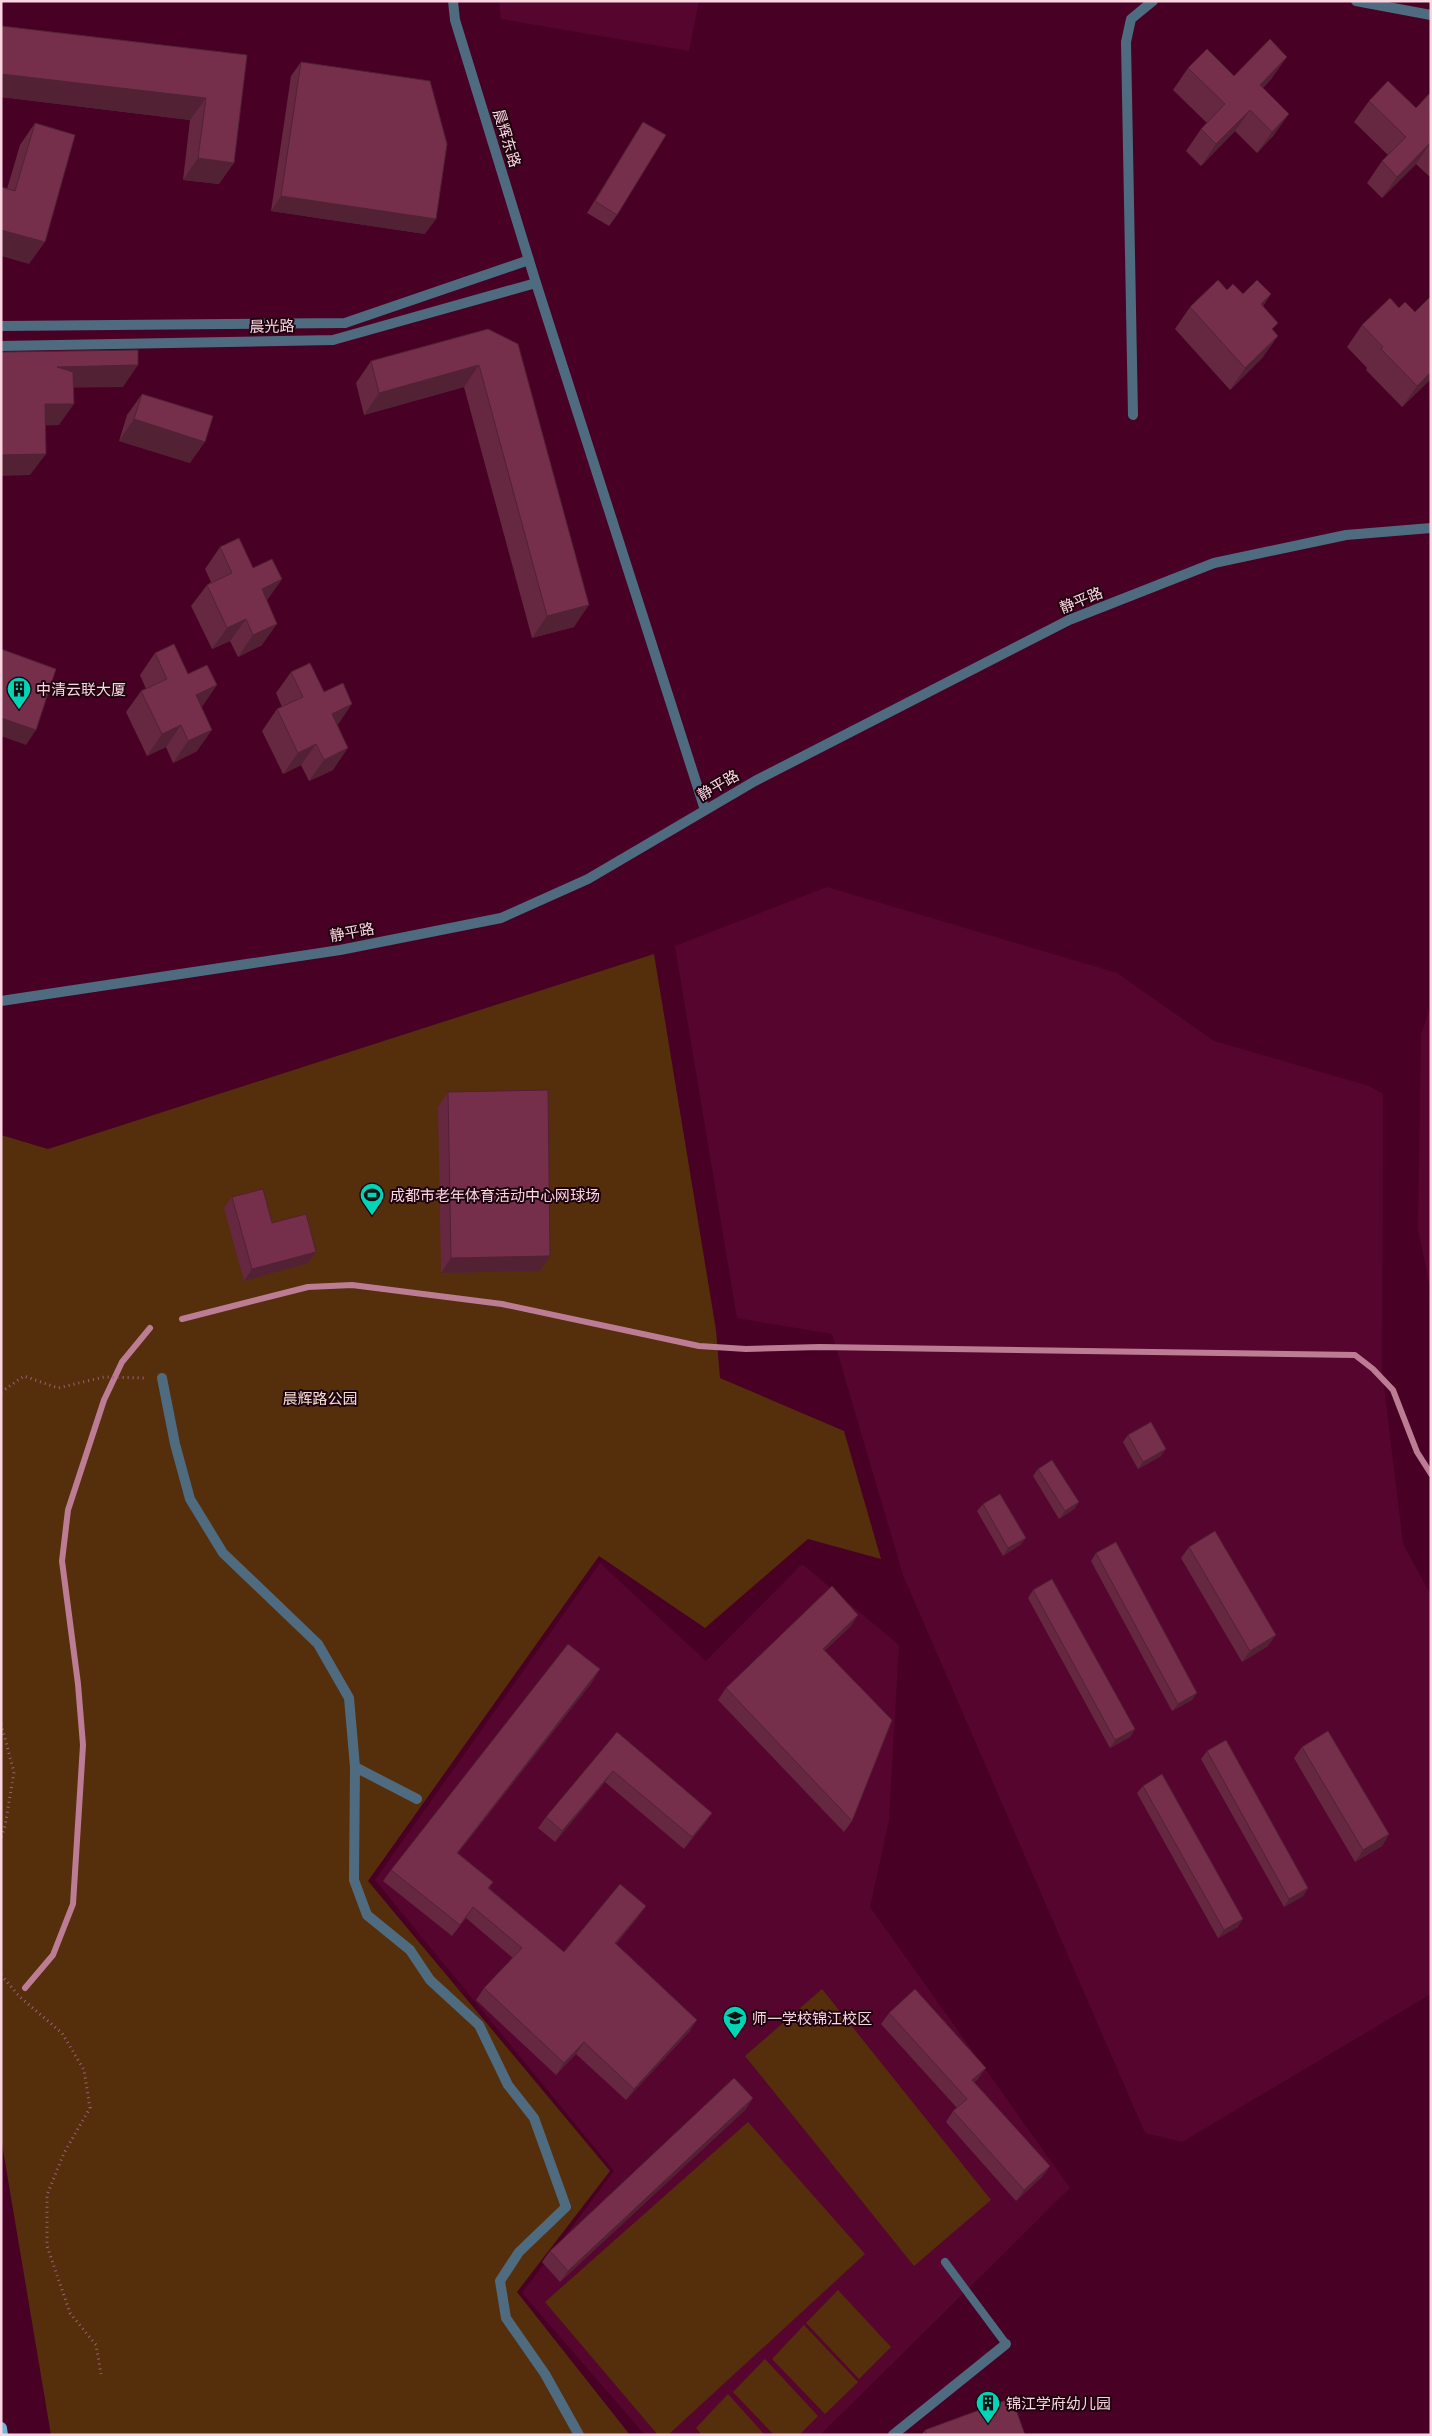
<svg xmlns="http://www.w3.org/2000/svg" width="1432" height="2436" viewBox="0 0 1432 2436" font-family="'Titillium Web','Noto Sans SC',sans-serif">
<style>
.built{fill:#56062e}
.green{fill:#552e0b}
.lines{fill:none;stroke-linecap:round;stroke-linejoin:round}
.stream{stroke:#bc7d94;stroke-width:6}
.path{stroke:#99627a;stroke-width:3;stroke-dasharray:1 4;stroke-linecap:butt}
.service{stroke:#4e6b7f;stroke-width:8}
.pedestrian{stroke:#4e6b7f;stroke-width:10}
.minor{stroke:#4e6b7f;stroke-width:10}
.tertiary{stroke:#4e6b7f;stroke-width:10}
.primary{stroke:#74b3db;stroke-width:12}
.wall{fill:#652840}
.shaded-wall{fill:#522134}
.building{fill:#752f4b;stroke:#522134}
.labels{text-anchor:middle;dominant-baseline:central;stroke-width:4;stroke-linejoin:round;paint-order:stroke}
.street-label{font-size:15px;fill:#fad6e1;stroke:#1e030e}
.poi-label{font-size:15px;fill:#fad6e1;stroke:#1e030e;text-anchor:start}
.park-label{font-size:15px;fill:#f3e1d4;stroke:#1e030e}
</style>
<rect width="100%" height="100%" fill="#480125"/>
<path class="built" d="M499 1H699L689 51 501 19Z
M827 887 1117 973 1214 1041 1369 1086 1383 1094 1382 1370 1403 1544 1431 1595V1994L1182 2142 1145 2133 903 1575 832 1334 737 1318 675 946Z
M1431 1006V1293L1418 1229 1421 1034Z
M600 1563 706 1661 802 1564 899 1645 889 1820 870 1907 1070 2188 820 2435H645L522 2293 614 2171 375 1880Z"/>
<path class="green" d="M654 954 716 1330 720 1378 844 1431 881 1559 808 1539 705 1628 599 1556 368 1881 610 2171 517 2292 630 2435H51L1 2138V1135L48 1149Z
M822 1989 991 2200 914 2266 745 2056Z
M748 2122 865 2254 668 2435H658L545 2302Z
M838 2290 891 2347 859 2379 806 2323Z
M804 2325 858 2382 825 2414 772 2359Z
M765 2359 818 2416 799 2435H774L733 2392Z
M728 2394 765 2435H702L696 2428Z"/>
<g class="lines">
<path class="stream" d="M182 1319 308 1287 352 1285 502 1304 699 1346 746 1349 820 1347 1355 1355 1373 1369 1393 1390 1417 1452 1431 1474
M25 1988 53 1955 73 1904 83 1745 78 1684 62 1561 68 1510 104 1400 122 1362 150 1328"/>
<path class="path" d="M1 1392 24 1376 58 1388 104 1377 147 1378
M1 1724 14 1772 5 1826 1 1838
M1 1975 20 1997 62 2033 84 2070 90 2108 64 2153 47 2195V2246L70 2313 96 2345 101 2374"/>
<path class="service" d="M945 2262 1006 2344"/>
<path class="pedestrian" d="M162 1378 175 1444 190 1499 223 1553 318 1644 349 1698 355 1767 354 1880 367 1915 410 1950 430 1980 479 2025 508 2085 534 2118 566 2207 519 2252 500 2281 506 2318 545 2374 579 2435
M355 1767 417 1799"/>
<path class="minor" d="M1356 1 1431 15
M1 326 345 323 529 260
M1 346 333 340 536 283
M1133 415 1126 42 1131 19 1153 1
M893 2435 1006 2344"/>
<path class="tertiary" d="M453 1 455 20 536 283 705 810
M1 1001 340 950 501 918 588 879 755 781 1069 620 1214 563 1346 535 1431 528"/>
<path class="primary" d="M1 2428 2 2435"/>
</g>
<path class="wall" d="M1 26 247 55 219 184 183 180 190 120 1 97Z
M301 62 425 234 271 211 291 76Z
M1188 68 1234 76 1272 78 1263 88 1274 135 1257 153 1235 131 1201 166 1186 151 1201 129 1207 123 1173 90Z
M1431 92V178L1416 164 1382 198 1367 183 1382 161 1388 155 1354 122 1369 101 1416 108Z
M643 122 617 215 609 226 587 213 636 133Z
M35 123 29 264 7 189 20 145Z
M1227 290 1243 294H1271L1263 306 1273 330 1263 357 1230 390 1175 329 1190 307Z
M1399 308 1415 312 1431 379 1402 407 1366 370 1367 368 1347 347 1362 325Z
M518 344 574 627 532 638 464 387 364 415 356 383 371 361Z
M142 394 190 463 119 441 127 415Z
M220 547 253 568 282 579 267 600 262 645 238 657 230 641 212 649 191 606 207 585 211 582 205 569Z
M155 653 202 707 197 751 173 763 166 747 147 756 126 712 141 691 146 689 140 675Z
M291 672 338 725 333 770 309 781 301 765 283 774 262 731 277 709 282 707 276 693Z
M448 1092 550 1256 540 1271 441 1273 438 1107Z
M232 1197 316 1252 308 1263 244 1281 224 1208Z
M1128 1435 1161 1456 1138 1469 1123 1442Z
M1038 1469 1079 1502 1074 1509 1059 1519 1033 1476Z
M983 1504 1026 1538 1020 1545 1003 1556 977 1511Z
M1189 1547 1268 1646 1242 1662 1181 1558Z
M1096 1553 1197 1693 1192 1700 1172 1711 1091 1561Z
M1033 1590 1135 1729 1130 1737 1110 1748 1028 1598Z
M851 1626 825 1650 852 1821 844 1832 718 1700 726 1688Z
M593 1681 458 1853 493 1882 489 1888 564 1952 646 1906 638 1917 616 1944 690 2031 626 2100 576 2054 556 2075 476 2000 484 1988 513 1958 466 1918 452 1936 383 1881 391 1870Z
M617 1732 712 1813 704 1824 684 1849 605 1782 555 1842 538 1828 546 1817Z
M1302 1747 1389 1834 1382 1846 1355 1862 1294 1758Z
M1207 1751 1308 1888 1303 1896 1284 1907 1201 1759Z
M1143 1786 1238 1927 1218 1938 1137 1793Z
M889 2013 978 2079 974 2082 1050 2166 1042 2177 1016 2201 946 2122 953 2111 957 2108 881 2024Z
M753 2098 745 2110 560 2282 542 2262 550 2251Z
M925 2430 1025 2435H921Z"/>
<path class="shaded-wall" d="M1287 57 1272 78 1245 107 1260 85Z
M1 74 206 98 190 120 1 97Z
M1250 110 1235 131 1201 166 1216 144Z
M1289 114 1274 135 1257 153 1272 132Z
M1431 142 1416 164 1382 198 1397 177Z
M198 158 234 163 219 184 183 180Z
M281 196 436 219 425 234 271 211Z
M1 230 45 242 29 264 1 256Z
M1271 294 1256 316 1261 304Z
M1278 336 1263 357 1230 390 1245 368Z
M138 365 123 387 42 388 57 367Z
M479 365 464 387 364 415 379 393Z
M1431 372V379L1402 407 1417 386Z
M45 404H74L59 425 29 426Z
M134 419 205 442 190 463 119 441Z
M46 454 30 475 1 476V455Z
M282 579 266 601 262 589Z
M589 605 574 627 532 638 547 616Z
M246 619 230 641 212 649 227 628Z
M277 624 262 645 238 657 253 635Z
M217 685 202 707 196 695Z
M352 704 337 726 332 714Z
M1 718 36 730 26 745 1 736Z
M181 725 166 747 147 756 162 734Z
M212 730 197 751 173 763 188 741Z
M316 744 301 765 283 774 298 753Z
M348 748 333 770 309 781 324 760Z
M316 1252 308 1263 244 1281 252 1269Z
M550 1256 540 1271 441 1273 451 1258Z
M1166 1449 1161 1456 1138 1469 1143 1462Z
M1079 1502 1074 1509 1059 1519 1065 1511Z
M1026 1538 1020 1545 1003 1556 1008 1548Z
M858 1615 851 1626 815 1660 823 1649Z
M1276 1635 1268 1646 1242 1662 1250 1651Z
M600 1669 593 1681 449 1864 457 1853Z
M1197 1693 1192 1700 1172 1711 1178 1704Z
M1135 1729 1130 1737 1110 1748 1115 1740Z
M613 1771 605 1782 555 1842 562 1831Z
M712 1813 704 1824 684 1849 692 1837Z
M1389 1834 1382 1846 1355 1862 1363 1850Z
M1308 1888 1303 1896 1284 1907 1289 1899Z
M646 1906 638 1917 607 1954 615 1943Z
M473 1907 466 1918 452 1936 460 1925Z
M1243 1919 1238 1927 1218 1938 1224 1930Z
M697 2020 690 2031 626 2100 634 2089Z
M584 2042 576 2054 556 2075 564 2063Z
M986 2068 978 2079 964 2091 972 2080Z
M753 2098 745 2110 560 2282 568 2271Z
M1050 2166 1042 2177 1016 2201 1024 2190Z"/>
<path class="building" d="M1 26 247 55 234 163 198 158 206 98 1 74Z
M1270 39 1287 57 1260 85 1289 114 1272 132 1250 110 1216 144 1201 129 1225 104 1188 68 1207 49 1234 76Z
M301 62 430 81 447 144 436 219 281 196Z
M1388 81 1416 108 1431 92V142L1397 177 1382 161 1406 137 1369 101Z
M643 122 666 135 617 215 595 201Z
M35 123 75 135 45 242 1 230V187L15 191Z
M1218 280 1227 290 1233 284 1243 294 1257 280 1271 294 1261 304 1278 323 1272 329 1278 336 1245 368 1190 307Z
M1390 298 1399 308 1405 302 1415 312 1429 298 1431 300V372L1417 386 1381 349 1383 347 1362 325Z
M488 329 518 344 589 605 547 616 479 365 379 393 371 361Z
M138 350V365L57 367 73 372 74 404H45L46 454 1 455V352Z
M142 394 213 416 205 442 134 419Z
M239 538 253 568 272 559 282 579 262 589 277 624 253 635 246 619 227 628 207 585 232 573 220 547Z
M174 644 188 674 207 665 217 685 196 695 212 730 188 741 181 725 162 734 141 691 167 679 155 653Z
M1 649 56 669 36 730 1 718Z
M310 663 324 692 343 683 352 704 332 714 348 748 324 760 316 744 298 753 277 709 303 697 291 672Z
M548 1090 550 1256 451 1258 448 1092Z
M263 1189 272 1223 306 1214 316 1252 252 1269 232 1197Z
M1151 1422 1166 1449 1143 1462 1128 1435Z
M1052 1460 1079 1502 1065 1511 1038 1469Z
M1000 1494 1026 1538 1008 1548 983 1504Z
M1215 1531 1276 1635 1250 1651 1189 1547Z
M1116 1542 1197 1693 1178 1704 1096 1553Z
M1052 1579 1135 1729 1115 1740 1033 1590Z
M832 1586 858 1615 823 1649 892 1720 852 1821 726 1688Z
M568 1644 600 1669 457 1853 493 1882 488 1888 564 1952 620 1884 646 1906 615 1943 697 2020 634 2089 584 2042 564 2063 484 1988 522 1948 473 1907 460 1925 391 1870Z
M1328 1731 1389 1834 1363 1850 1302 1747Z
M617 1732 712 1813 692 1837 613 1771 562 1831 546 1817Z
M1226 1740 1308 1888 1289 1899 1207 1751Z
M1162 1774 1243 1919 1224 1930 1143 1786Z
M915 1989 986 2068 972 2080 1050 2166 1024 2190 953 2111 967 2099 889 2013Z
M734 2078 753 2098 568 2271 550 2251Z
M1012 2398 1025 2435H927L925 2430Z"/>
<defs>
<symbol id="building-pin" viewBox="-11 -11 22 30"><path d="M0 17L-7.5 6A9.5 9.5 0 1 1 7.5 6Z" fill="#01d5b7" stroke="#1e030e"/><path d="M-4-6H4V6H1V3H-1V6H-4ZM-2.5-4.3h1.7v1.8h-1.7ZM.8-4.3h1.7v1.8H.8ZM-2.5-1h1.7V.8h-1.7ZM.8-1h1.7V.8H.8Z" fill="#111"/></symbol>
<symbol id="stadium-pin" viewBox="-11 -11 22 30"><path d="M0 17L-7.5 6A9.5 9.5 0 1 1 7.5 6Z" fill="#01d5b7" stroke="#1e030e"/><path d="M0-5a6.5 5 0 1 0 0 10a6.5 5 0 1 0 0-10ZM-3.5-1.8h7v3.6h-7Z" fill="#111"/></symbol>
<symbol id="school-pin" viewBox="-11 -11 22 30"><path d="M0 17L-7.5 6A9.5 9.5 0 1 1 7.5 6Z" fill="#01d5b7" stroke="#1e030e"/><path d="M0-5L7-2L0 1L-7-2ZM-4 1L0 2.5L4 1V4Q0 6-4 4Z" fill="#111"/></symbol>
</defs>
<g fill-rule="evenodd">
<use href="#building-pin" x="5" y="675" width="28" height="38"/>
<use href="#stadium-pin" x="358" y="1181" width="28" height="38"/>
<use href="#school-pin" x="721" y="2004" width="28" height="38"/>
<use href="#building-pin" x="974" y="2389" width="28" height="38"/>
</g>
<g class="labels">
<g class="street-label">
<text transform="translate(507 138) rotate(73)">晨辉东路</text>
<text transform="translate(272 326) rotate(-1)">晨光路</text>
<text transform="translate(1081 600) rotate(-22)">静平路</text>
<text transform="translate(718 785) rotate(-30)">静平路</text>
<text transform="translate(352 932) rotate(-10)">静平路</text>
</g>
<g class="poi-label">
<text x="36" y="689">中清云联大厦</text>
<text x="390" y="1195">成都市老年体育活动中心网球场</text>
<text x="752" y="2018">师一学校锦江校区</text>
<text x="1006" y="2403">锦江学府幼儿园</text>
</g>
<g class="park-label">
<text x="320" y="1398">晨辉路公园</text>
</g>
</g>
<rect width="1432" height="2436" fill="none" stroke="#fad6e1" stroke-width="5"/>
</svg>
